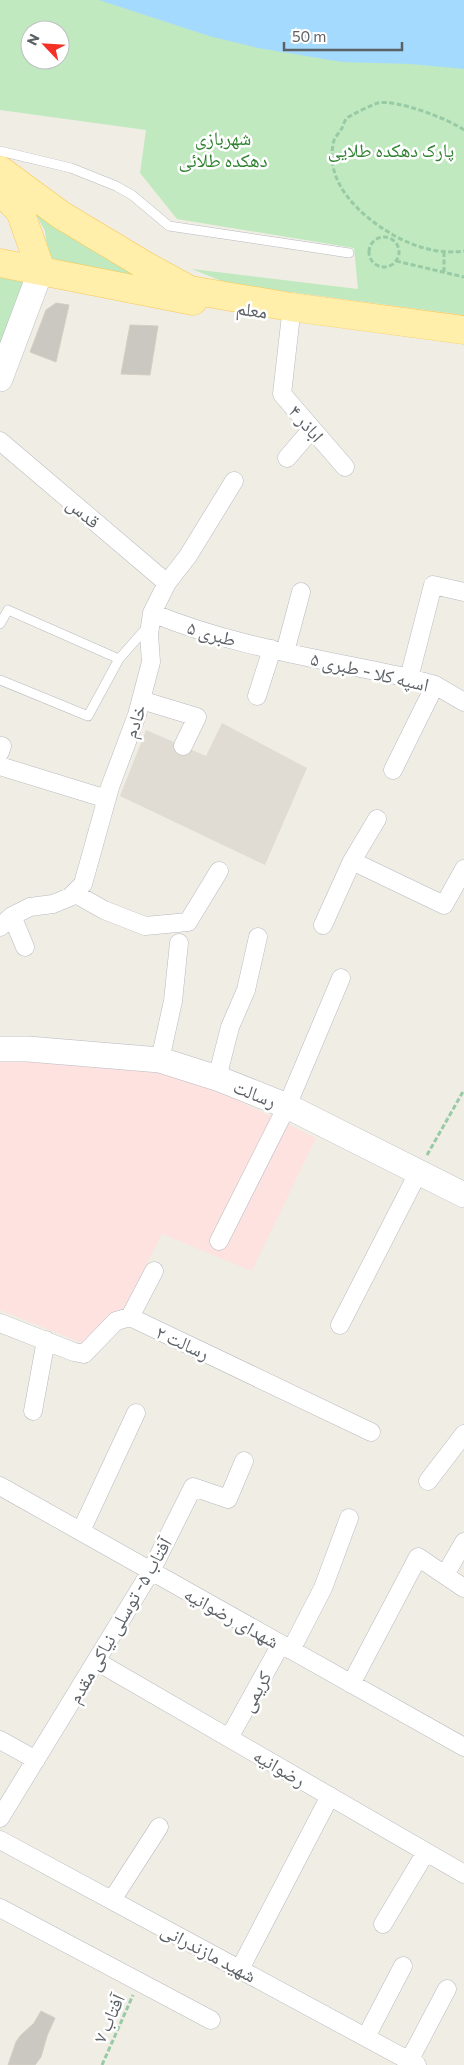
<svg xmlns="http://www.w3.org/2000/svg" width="464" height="2065" viewBox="0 0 464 2065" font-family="Commissioner,'Noto Naskh Arabic',sans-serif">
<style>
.education{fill:#e0dcd3}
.medical{fill:#fde2e0}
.green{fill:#c0e9bf;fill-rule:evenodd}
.water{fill:#a5daff}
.building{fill:#cbc7c1;stroke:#d5cec2}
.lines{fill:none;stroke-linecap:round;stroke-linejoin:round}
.service-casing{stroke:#b7babf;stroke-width:10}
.minor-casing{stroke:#b7babf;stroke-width:19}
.secondary-casing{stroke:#b8bbc1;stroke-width:26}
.primary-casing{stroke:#fac753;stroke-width:29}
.path{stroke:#98caa5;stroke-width:3;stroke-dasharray:5 2.5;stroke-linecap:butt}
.service{stroke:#fff;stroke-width:9}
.minor{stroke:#fff;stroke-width:18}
.secondary{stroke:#fff;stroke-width:25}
.primary{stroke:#ffefaa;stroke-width:28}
.labels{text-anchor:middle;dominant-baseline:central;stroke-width:5;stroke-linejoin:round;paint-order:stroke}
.park-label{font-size:19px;fill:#2f8230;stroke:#fff}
.street-label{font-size:19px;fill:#5c6166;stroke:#fff}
</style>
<rect width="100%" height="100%" fill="#f0ede4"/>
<path class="education" d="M222 723 307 768 265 865 120 796 146 730 206 756Z"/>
<path class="medical" d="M0 1056 174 1070 316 1138 252 1271 162 1234 125 1306 82 1343 0 1310Z"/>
<path class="green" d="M0 0H464V315L229 284 192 269 358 289 354 248 177 219 140 173 146 130 0 110ZM30 30H60V60H30Z
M32 207 171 290 49 261 45 231Z
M0 271 29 277 0 347Z"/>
<path class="water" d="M99 0H464V69L410 64 342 62 258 48 209 36Z"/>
<path class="building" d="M56 303 69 305 56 362 30 352 46 310Z
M130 325 158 326 150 375 121 374Z
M41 2011 55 2018 47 2036 41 2057 35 2065H8L16 2042 20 2036 34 2023Z"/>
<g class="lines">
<defs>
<path id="service" d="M0 151 71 168 116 186 132 195 169 226 349 253
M0 624 8 610 119 659
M0 680 88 716 119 659 149 625"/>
<path id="minor" d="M291 315 282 394 345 467
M0 441 167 583
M287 458 312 429
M152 613C234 647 323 659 409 678L435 685 464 702
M285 652 301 592
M409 678 433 585 464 592
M257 696 272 649
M141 700 197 717 183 746
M0 752 2 746
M0 766 107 799
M393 770 435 685
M352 861 444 905 464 869
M74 893 104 910 145 926 188 922 219 871
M12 916 25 947
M323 925 352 861 377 819
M0 927 12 916 30 907 53 904 70 897 83 884 110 787 137 715 151 662 149 634 152 613 167 583 188 556 234 481
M160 1060 173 1001 179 943
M217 1078 230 1027 246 990 258 937
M219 1241 287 1106 341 978
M130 1317 154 1271
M0 1323 74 1352 84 1354 116 1321 130 1317 371 1432
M340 1325 419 1171
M33 1411 46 1340
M428 1481 464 1434
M0 1486 464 1747
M81 1531 136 1413
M445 1575 464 1542
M291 1650 323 1588 349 1518
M96 1661 464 1874
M351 1684 418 1557 464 1588
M229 1738 281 1644
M0 1740 36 1760
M0 1818 151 1571 193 1487 228 1499 244 1461
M0 1840 417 2065
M112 1900 159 1827
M0 1908 211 2020
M383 1924 426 1852
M240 1969 330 1796
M366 2037 403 1966
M409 2061 447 1989"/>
<path id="secondary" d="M0 379 41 270
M0 1049H28L160 1060 217 1078 287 1106 464 1195"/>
<path id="primary" d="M0 170 61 215 146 266 190 290 291 307 464 330
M0 191 20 211 41 270
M0 263 193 301"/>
</defs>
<use href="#service" class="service-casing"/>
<use href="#minor" class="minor-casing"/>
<use href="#secondary" class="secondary-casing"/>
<use href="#primary" class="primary-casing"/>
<path class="path" d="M464 130C449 119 396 99 378 103 373 104 351 115 347 118 345 120 343 125 342 128 339 133 333 139 333 145 326 182 357 212 385 230 408 245 436 255 464 251
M369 252a15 15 0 1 1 30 0a15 15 0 1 1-30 0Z
M396 261 464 277
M444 272V252
M427 1155 464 1090
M102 2065 133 1995"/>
<use href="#service" class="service"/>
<use href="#minor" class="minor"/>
<use href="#secondary" class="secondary"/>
<use href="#primary" class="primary"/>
</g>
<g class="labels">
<g class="park-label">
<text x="223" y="137">شهربازی<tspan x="223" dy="22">دهکده طلائی</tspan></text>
<text x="391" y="149">پارک دهکده طلایی</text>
</g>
<g class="street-label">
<text transform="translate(252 309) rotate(8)">معلم</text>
<text transform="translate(307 423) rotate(49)">اباذر ۴</text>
<text transform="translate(84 512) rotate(40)">قدس</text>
<text transform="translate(212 633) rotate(16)">طبری ۵</text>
<text transform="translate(370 671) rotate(13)">اسپه کلا - طبری ۵</text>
<text transform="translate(134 721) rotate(-72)">خادم</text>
<text transform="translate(255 1093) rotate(22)">رسالت</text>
<text transform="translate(183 1342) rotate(25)">رسالت ۲</text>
<text transform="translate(232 1617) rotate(29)">شهدای رضوانیه</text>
<text transform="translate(119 1620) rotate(-60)">آفتاب ۵- توسلی نیاکی مقدم</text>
<text transform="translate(255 1691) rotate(-61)">کریمی</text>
<text transform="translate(280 1767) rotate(30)">رضوانیه</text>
<text transform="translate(209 1952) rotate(28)">شهید مازندرانی</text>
<text transform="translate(108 2018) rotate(-66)">آفتاب ۷</text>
</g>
</g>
<g transform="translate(45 45) rotate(295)"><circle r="24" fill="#ffffff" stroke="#bec0c2"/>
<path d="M0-4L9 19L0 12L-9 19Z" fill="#f43126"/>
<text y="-8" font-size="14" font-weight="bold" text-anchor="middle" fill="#5c6166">N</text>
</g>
<path d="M284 42v8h118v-8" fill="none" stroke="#5c6166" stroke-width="2.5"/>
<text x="292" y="42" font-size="15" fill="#5c6166" stroke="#ffffff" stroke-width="4" paint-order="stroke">50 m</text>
</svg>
